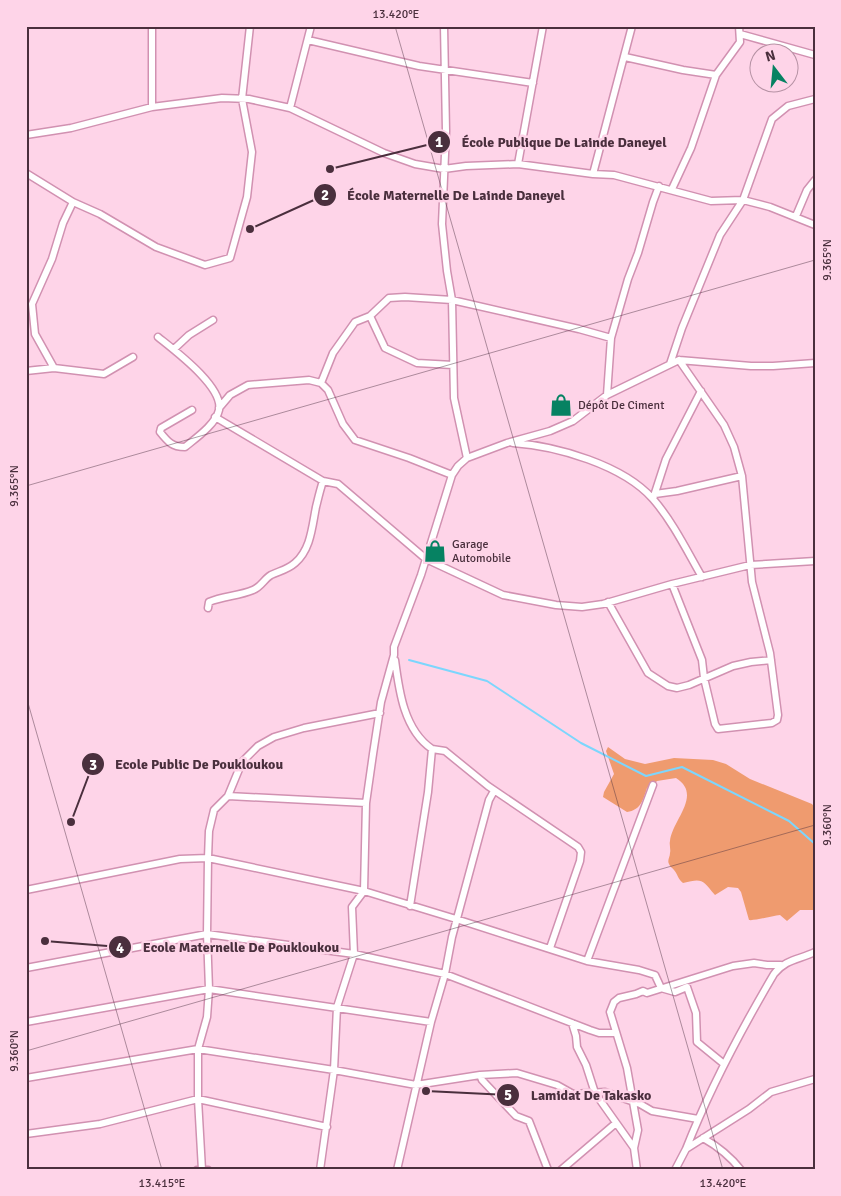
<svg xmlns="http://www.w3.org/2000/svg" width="841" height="1196" viewBox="0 0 841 1196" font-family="Signika,sans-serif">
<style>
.green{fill:#ef9b6f}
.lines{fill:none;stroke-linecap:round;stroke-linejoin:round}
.stream{stroke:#7cd6fd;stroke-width:2}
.minor-casing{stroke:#d191b1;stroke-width:9}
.minor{stroke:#fff;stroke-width:6}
.ticks{fill:none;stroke:#4a2f3d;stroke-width:1;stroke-opacity:0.45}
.labels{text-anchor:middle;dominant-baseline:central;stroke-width:5;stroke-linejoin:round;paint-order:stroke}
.poi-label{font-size:12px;fill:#4a2f3d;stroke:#fed4e8;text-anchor:start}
.leader{fill:none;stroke:#4a2f3d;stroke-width:2}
.callout-dot{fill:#4a2f3d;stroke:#fed4e8;stroke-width:2}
.mark-label{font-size:15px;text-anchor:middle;font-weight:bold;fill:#fff}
.callout-label{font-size:14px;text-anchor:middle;font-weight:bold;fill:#4a2f3d;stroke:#fed4e8;stroke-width:5;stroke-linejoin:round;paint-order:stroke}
.neatline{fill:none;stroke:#4a2f3d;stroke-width:2}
.ticks-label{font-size:12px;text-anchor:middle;fill:#4a2f3d}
</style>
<rect width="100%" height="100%" fill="#fed4e8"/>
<path class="green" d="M608 747 625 759 645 764 674 758 713 760 726 764 750 779 812 804 815 808V910H800L787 921 780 915C772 916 754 921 749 920L741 892 738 888 728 887 715 895C702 880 703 878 683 883 678 879 678 875 674 870 673 868 670 867 669 864 667 860 670 857 670 853 671 849 669 845 670 841 672 820 703 795 676 778L657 781 653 785 647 788C643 800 641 810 627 812L603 797 604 792 614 774 606 751Z"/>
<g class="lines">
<path class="stream" d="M409 660 487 681 581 743 646 776 682 767 789 821 815 844"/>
<defs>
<path id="minor" d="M444 26 446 131 442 224 447 271 452 300 454 398 467 458
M740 34 815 55
M308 40 419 66 533 83
M625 57 683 70 716 75
M152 107V26
M290 108 311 26
M26 135 71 128 152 107 222 98 249 99 290 108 384 153 415 164 444 169 466 166 518 164 593 174 614 175 711 201 743 200 770 207 815 225
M518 164 543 26
M26 173 73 202 100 214 156 247 205 265 230 258 247 197 252 152 242 99 250 26
M593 174 632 26
M672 189 691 148 716 75 740 42 739 26
M796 216 807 190 815 180
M370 316 385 348 417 363 453 365
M158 337C174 350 224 387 219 410 216 424 196 438 185 447 172 447 168 442 160 432L161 428 192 410
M174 349 189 335 213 320
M670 364 682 328 720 235 743 200 772 119 788 106 815 99
M54 368 35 334 32 304 52 259 63 223 73 202
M26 371 54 368 104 374 133 357
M321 383 333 353 355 322 370 316 389 298 405 297 452 300 579 329 611 338
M607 395 611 338 628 279 638 253 653 202 659 186
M219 408 230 395 248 385 309 380 321 383 328 390 343 424 355 440 409 458 452 475
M215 417 323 481 338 484 426 559 503 595 556 605 582 607 603 604 672 584 750 565 815 561
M513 443C557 446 623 465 653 499 673 522 687 551 702 577
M655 494 677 491 742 476
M653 499 666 459 701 391
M672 584 702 660 704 678 715 724 718 729 772 723 777 720 778 715 770 653 752 582 742 476 734 447 724 425 679 360
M608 602 648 673 668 686 677 688 689 685 733 666 751 662 771 660
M208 608 209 602C223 596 239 596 253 590 261 587 264 579 271 575 279 571 287 570 295 563 311 549 312 527 316 507 318 499 320 490 323 481
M395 660C399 691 404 730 432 749L428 792 410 906
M432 749 445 751 488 786 578 847 581 852 580 861 550 948
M228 796 366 803
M26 890 180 859 208 858 364 891 456 919 587 961 639 970 655 975 661 988 675 992 687 987 696 1013 697 1042 724 1064
M587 961 653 785
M26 968 207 934 354 954 445 974 590 1030 599 1033H616
M26 1022 209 989 431 1022
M572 1023 576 1036 577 1047 586 1065 595 1093 634 1148
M480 1075 482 1080 516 1116 529 1121 548 1170
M26 1078 198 1049 334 1070 416 1085 480 1075 517 1073 557 1085 573 1094 605 1092 640 1104 652 1111 698 1119
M26 1134 100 1124 198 1099 327 1127
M703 1138C719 1147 730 1156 741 1170
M686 1149C710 1088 741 1030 774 974 786 959 798 960 815 952
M197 1170H208
M202 1170 198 1099V1049L207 1017 209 989 207 934 208 858 209 831 214 810 228 796 242 762 258 746 274 737 304 728 380 713
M320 1170 334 1070 337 1007 354 954 352 907 364 891 366 803 373 754 381 702 394 655V647L421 575 452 475 458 466 467 458 507 443 550 431 573 421 607 395 679 360 751 366H773L815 363
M397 1170 431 1022 445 974 452 937 489 800 494 791
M561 1170 616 1123
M637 1170 634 1148 638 1130 627 1068 610 1012 614 1002 619 998 636 994 643 991 647 993 733 966 754 963 767 965H781
M675 1170 686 1149 749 1109 771 1092 815 1079"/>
</defs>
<use href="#minor" class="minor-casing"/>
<use href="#minor" class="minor"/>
</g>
<path class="ticks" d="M395 26 723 1170M26 486 815 260M26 696 162 1170M26 1051 815 825"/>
<defs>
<symbol id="shop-bare" viewBox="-9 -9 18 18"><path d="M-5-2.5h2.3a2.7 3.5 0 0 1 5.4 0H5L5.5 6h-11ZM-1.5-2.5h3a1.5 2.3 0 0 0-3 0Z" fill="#068262" stroke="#fed4e8" stroke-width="2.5" paint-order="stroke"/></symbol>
</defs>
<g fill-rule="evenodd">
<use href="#shop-bare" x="545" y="389" width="32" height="32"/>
<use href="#shop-bare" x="419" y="535" width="32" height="32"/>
</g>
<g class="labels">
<g class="poi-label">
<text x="578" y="405">Dépôt De Ciment</text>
<text x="452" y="544">Garage<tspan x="452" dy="14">Automobile</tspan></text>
</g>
</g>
<path class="leader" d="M330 169L439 142M250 229L325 195M71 822L93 764M45 941L120 947M426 1091L508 1095"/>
<g class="callout-dot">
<circle cx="330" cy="169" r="5"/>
<circle cx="250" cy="229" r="5"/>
<circle cx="71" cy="822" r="5"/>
<circle cx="45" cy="941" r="5"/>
<circle cx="426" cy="1091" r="5"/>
<circle cx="439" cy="142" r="12"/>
<circle cx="325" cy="195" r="12"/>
<circle cx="93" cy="764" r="12"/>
<circle cx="120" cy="947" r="12"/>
<circle cx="508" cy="1095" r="12"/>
</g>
<g class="mark-label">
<text x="439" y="147">1</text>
<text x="325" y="200">2</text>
<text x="93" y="770">3</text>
<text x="120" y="953">4</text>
<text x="508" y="1100">5</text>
</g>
<g class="callout-label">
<text x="564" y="147">École Publique De Lainde Daneyel</text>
<text x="456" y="200">École Maternelle De Lainde Daneyel</text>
<text x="199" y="769">Ecole Public De Poukloukou</text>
<text x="241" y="952">Ecole Maternelle De Poukloukou</text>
<text x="591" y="1100">Lamidat De Takasko</text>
</g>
<rect width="841" height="1196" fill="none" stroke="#fed4e8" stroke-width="55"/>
<g transform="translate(774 68) rotate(344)"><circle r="24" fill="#fed4e8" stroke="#b692a4"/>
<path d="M0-4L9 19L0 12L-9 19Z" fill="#068262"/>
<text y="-8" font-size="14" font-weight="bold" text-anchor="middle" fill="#4a2f3d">N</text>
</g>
<rect x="28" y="28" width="786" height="1140" class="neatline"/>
<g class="ticks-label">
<text x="396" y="18">13.420°E</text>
<text transform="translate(827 260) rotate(-90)" y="4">9.365°N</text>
<text transform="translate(14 486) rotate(-90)" y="4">9.365°N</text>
<text transform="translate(827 825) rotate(-90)" y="4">9.360°N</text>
<text transform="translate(14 1051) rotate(-90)" y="4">9.360°N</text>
<text x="162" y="1187">13.415°E</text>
<text x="723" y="1187">13.420°E</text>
</g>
</svg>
